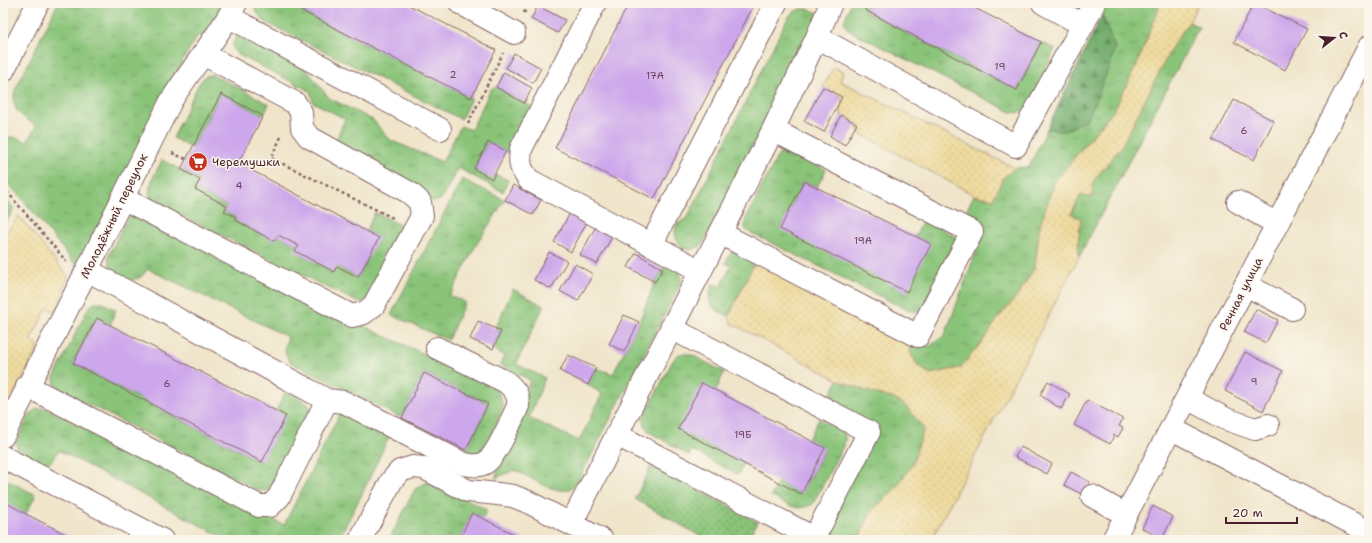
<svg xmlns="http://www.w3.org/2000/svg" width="1372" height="543" viewBox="0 0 1372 543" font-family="'Shantell Sans',sans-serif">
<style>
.grass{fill:url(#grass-tufts);stroke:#6a7252}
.forest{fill:url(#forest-firs);stroke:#5c644a}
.sand{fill:url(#sand-dots);stroke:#9c7c64}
.park{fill:url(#park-dots);stroke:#6a7252}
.building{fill:#cda7eb}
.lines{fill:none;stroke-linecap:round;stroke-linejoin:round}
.minor-casing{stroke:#846463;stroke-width:24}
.path{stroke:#846463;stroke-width:2.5;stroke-dasharray:3 3;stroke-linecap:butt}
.minor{stroke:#fff;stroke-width:22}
.labels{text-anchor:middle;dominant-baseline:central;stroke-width:3;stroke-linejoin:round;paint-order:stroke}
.number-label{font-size:10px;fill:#6b415b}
.poi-label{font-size:12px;fill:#4a1f2b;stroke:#fbf7ec;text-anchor:start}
.street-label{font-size:12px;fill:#4a1f2b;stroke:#fbf7ec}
</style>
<defs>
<pattern id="grass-tufts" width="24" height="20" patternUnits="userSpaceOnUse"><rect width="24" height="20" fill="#8ac479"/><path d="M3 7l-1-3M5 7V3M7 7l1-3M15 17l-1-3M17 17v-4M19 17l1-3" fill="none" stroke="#739f63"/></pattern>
<pattern id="forest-firs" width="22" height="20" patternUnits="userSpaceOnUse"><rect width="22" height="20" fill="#6faa69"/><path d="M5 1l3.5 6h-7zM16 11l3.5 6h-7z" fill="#5d8a57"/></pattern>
<pattern id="sand-dots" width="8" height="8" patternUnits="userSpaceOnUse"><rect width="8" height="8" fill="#eeda9e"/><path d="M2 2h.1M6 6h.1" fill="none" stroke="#cebb88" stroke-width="1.8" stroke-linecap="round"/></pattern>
<pattern id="park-dots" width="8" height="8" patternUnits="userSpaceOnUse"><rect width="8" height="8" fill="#8ac479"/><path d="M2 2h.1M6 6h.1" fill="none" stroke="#739f63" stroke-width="1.8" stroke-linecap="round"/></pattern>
</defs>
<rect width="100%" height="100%" fill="#fbf7ec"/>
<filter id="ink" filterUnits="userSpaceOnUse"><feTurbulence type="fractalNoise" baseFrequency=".025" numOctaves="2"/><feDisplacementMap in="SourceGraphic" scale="8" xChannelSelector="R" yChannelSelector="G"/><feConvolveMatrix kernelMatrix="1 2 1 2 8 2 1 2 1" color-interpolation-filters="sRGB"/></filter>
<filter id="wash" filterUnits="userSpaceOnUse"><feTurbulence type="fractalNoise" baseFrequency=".012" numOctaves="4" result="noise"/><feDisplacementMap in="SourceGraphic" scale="16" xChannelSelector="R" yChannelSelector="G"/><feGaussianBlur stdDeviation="0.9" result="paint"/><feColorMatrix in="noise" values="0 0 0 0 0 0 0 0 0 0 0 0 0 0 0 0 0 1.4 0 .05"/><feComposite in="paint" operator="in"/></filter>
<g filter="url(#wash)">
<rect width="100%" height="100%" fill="#f0e5ca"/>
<path class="grass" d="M58 3H230L205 39 198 35 183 60 79 269 20 196 3 180V139C12 135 18 138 27 142L36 126C21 115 10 111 15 90Z
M255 3H286L471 98 461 119 265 22C260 16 253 11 255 3Z
M851 3H868L865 11 1017 90 1041 42 1055 49 1027 109 1019 113 1011 112 848 30 844 21Z
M1108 3H1161L1136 67 1114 110 1075 156 1040 225 1035 267 1019 294 1000 316 983 341 960 368 930 374 918 366 910 353 911 340 929 347 945 335 984 231 963 217 974 195 993 199 1004 177 1015 168 1029 167 1047 129 1064 131 1086 120 1094 105 1115 48 1102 15Z
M799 9H809L820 14 702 245C685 257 672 244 676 225L688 217 785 23 790 15Z
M1189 22 1199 27 1079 257 1078 242 1081 219 1071 214 1081 194 1092 197 1093 181 1121 147 1173 45Z
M239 32 306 69 329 98 373 120 390 140 442 162 461 126 471 130 491 89 496 87 532 107 509 153 488 142 474 169 492 178 494 174 508 180 503 192 458 168 442 198 438 201H431L333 147 345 119 313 102 310 91 237 54 233 49V43Z
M209 75H214L269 104 263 116 221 94 192 148 173 138 198 85 204 77Z
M790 151 826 170 817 187 804 181 780 229 931 244 915 236 924 219 956 237 959 243 927 308 918 311H910L751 233 745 229V221L776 159 781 152Z
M162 160 200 180 195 189 227 206 224 211 236 217 235 220 274 241 278 235 299 246 296 251 334 272 337 266 358 277 378 238 366 231 375 212 400 225 402 228V232L372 295 363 302H357L154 202C142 191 157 172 162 160Z
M462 179 505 200 476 245 450 296 465 302 448 340 391 315Z
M3 196 14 208 6 223 3 222Z
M136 214 145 216 374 331 495 386 501 398 503 408 488 444 482 451 474 453 466 450 488 404 424 373 402 418 290 362C283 351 284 348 288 337L148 269 140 278 127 281 112 272 108 257 124 224 130 216Z
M734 251 756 260 729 316C712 309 704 303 713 284L721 287 731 266 725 263 730 254Z
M667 262 680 271 681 279 680 285 577 483C574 486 571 489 566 490 553 493 528 476 515 470L495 478 520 412 530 380 500 365 504 356 493 349 501 331 495 329 513 289 544 306 516 364 545 378 529 418 579 441 602 394 588 385 596 368 613 374 639 322 655 282Z
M95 302H101L116 310 110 325 96 318 73 363 261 462 276 411 286 391 308 404 311 410 272 487 265 491 258 490 60 390 55 384 54 378 88 308Z
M684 353 692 355 724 372 716 391 744 463 738 475 692 450 689 455 649 432 645 425 643 419 672 362 677 355Z
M838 380 870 392 893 398 905 405 924 428 913 463 897 487 872 511 858 540H820L874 434 827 402Z
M45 408 284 525 342 409 391 433 361 496 338 540H228L60 451 57 452C54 457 50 465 44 465 37 465 22 453 17 448V441L30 414 36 409Z
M819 419 842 431 845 436V442L813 504C795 513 787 504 771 496L778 482 801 494 825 449 808 439Z
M7 480 36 495 26 514 5 503 3 505V481Z
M427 482 437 484 487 510 483 518 472 513 459 540H389L415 489Z"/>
<path class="forest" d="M1102 15 1115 48 1109 67 1094 105 1086 120 1064 131 1047 129Z"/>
<path class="sand" d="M1161 3H1199L1189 22 1173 45 1121 147 1093 181 1092 197 1081 194 1071 214 1081 219 1078 242 1079 257 931 540H858L872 511 897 487 913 463 924 428 905 405 892 398 870 392 838 380 731 323 729 316 756 260 911 340 910 353 918 366 930 374 960 368 983 341 1000 316 1019 294 1035 267 1040 225 1055 181 1114 110 1136 67Z
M834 67 843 72 840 81 1015 168 1004 177 993 199 974 195 859 133 857 124 841 115 842 97 823 87Z
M19 216 68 276 56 312 47 308 30 341 39 346 3 418V232H7Z"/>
<path class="park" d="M652 464 757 522 747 540H707L635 499Z"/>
<g id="blocks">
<path class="building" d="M286 3H405L496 50 471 98Z
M629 3H755L654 199 555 148Z
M868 3H965L1041 42 1017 90 865 10Z
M1254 3 1307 29 1285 70 1234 42Z
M538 6 565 20 558 33 531 19Z
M514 53 541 68 533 83 506 68Z
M504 72 532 88 524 103 496 87Z
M823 87 842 97 824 132 804 121Z
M221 94 263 116 238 163 379 238 358 277 337 266 334 272 295 251 299 246 278 235 274 241 235 220 236 217 224 211 227 206 195 189 200 180 181 169Z
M1234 100 1274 121 1254 160 1213 140Z
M841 115 857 124 845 145 830 136Z
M488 142 506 151 492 179 474 169Z
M804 181 931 244 907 292 780 229Z
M513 185 541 200 533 215 505 200Z
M570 213 587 222 571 252 554 242Z
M595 228 612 237 597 264 580 255Z
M549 252 567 261 551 289 534 280Z
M636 253 663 269 655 282 628 267Z
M575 264 593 274 578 301 560 291Z
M1256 309 1278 320 1266 343 1244 332Z
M624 315 639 322 624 352 609 344Z
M97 318 286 416 262 462 73 363Z
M478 321 501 331 493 349 470 339Z
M1245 352 1283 371 1263 411 1225 391Z
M568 355 596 368 588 385 560 371Z
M424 373 488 404 466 450 402 418Z
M1048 381 1070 394 1061 409 1040 395Z
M702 383 825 448 801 494 678 429Z
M1087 400 1123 419 1119 426 1123 428 1118 437 1114 435 1110 444 1074 425Z
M1021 447 1052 464 1047 474 1015 457Z
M1071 472 1090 482 1083 495 1064 485Z
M5 502 26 514 77 540H3V505Z
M1153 506 1173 517 1162 539 1142 528Z
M472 513 494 524 525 540H459Z"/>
</g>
</g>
<g filter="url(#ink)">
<use href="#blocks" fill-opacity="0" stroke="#846463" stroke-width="1"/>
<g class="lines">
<defs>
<path id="minor" d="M460 3 514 33
M595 3 521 149C519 164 520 168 529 180L701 271
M1043 3 1083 25
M229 17 440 129
M817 37 1016 146 1083 25 1094 3
M3 71 38 3
M122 198 352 316 364 313 374 305 422 216 420 202 410 193 309 137 302 128 301 112 295 103 203 54
M1238 202 1277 224
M720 233 918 336 972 232 773 130
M651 245 776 3
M1246 285 1292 309
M27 386 259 506H270L279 497 327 400 87 270
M1187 398 1226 419 1255 429 1268 425
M327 400 344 402 464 464C472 465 478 467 485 463 496 457 512 419 518 406 519 394 515 390 506 382L437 348
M1172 429 1369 532
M617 435 814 538 869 432 671 328
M3 436 87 270 171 101C192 67 218 38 236 3
M3 457 162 540
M1092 496 1126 515
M571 524 773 130 817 37 831 3
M361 538 392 480 400 471 413 467 424 468 468 491 498 494 513 496 528 502 602 540
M1113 540 1369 47"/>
</defs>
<use href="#minor" class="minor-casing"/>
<path class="path" d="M524 13 529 3
M468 124 503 53
M281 137 271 158 395 219
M172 153 186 159
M3 187 66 261"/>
<use href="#minor" class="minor"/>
</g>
</g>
<defs>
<symbol id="supermarket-disc" viewBox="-11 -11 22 22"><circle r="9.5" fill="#c8321e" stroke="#fbf7ec"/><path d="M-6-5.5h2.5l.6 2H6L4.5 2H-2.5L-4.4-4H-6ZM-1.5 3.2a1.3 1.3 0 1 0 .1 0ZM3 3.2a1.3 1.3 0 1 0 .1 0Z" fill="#fff"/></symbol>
</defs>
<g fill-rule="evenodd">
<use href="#supermarket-disc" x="187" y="151" width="22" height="22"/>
</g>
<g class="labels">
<g class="number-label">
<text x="1000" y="66">19</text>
<text x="453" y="74">2</text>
<text x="655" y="75">17А</text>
<text x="1244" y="130">6</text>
<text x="239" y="185">4</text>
<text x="863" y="240">19А</text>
<text x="1254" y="381">9</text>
<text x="167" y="383">6</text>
<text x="743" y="434">19Б</text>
</g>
<g class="poi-label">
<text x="212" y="162">Черемушки</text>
</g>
<g class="street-label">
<text transform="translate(114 216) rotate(-64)">Молодёжный переулок</text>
<text transform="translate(1241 294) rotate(-63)">Речная улица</text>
</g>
</g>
<rect width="1372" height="543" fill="none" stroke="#fbf7ec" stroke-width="16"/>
<g transform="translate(1334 38) rotate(73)" stroke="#fbf7ec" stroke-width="3" paint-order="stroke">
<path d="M0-3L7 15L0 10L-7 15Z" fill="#4a1f2b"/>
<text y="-6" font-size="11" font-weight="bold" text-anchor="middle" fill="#4a1f2b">С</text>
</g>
<path d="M1226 517v6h71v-6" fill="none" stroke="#4a1f2b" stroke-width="2"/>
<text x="1232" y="517" font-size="12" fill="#4a1f2b" stroke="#fbf7ec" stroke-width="3" paint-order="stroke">20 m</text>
</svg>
